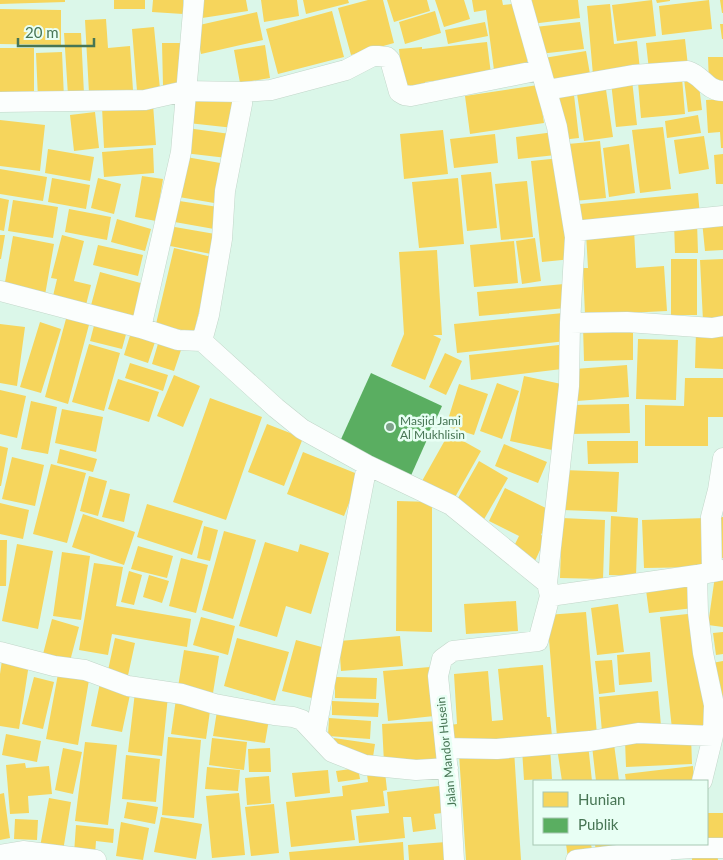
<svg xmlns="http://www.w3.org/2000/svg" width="723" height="860" viewBox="0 0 723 860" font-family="Lato,sans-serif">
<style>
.residential{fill:#dbf7e9;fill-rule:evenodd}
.homes{fill:#f6d55c}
.public{fill:#5aae61}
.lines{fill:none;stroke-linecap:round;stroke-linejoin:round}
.minor-casing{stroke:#c2d6c9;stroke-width:21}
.minor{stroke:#fbfefd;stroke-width:20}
.poi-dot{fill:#7fa28a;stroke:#e8fff4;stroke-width:2}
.labels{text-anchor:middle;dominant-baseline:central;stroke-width:5;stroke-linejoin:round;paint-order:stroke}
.poi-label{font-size:12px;fill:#477554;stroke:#e8fff4;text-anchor:start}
.street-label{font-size:12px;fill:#477554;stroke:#e8fff4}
</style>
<rect width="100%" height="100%" fill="#e7f7ef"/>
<path class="residential" d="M0 0H723V860H0ZM534 781H707V844H534Z"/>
<path class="homes" d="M0 0H65V2L0 4Z
M114 0H145V9H114Z
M153 0H183V14L152 12Z
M199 0H246L248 11 202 18Z
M261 0H297L299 16 264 22Z
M303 0H348L349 3 306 14Z
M368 0H383L394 43 351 55 338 8Z
M387 0H427L430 11 394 22Z
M435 0H464L470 19 444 27Z
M472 0H502L503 5 519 3 528 66 494 70 486 10 474 12Z
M528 0H578L580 18 531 24Z
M652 0 656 36 617 41 612 5Z
M656 0H670V1L657 3Z
M709 0 712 29 662 35 659 6Z
M720 0H723V13H722Z
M610 4 614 44 637 41 640 70 593 75 587 6Z
M0 9 61 10V45L0 44Z
M332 11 344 57 278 74 266 29Z
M435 11 441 33 405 44 399 22Z
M257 12 263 40 201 54 195 26Z
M106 19 108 48 130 46 133 90 89 93 85 20Z
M485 22 488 36 448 44 445 30Z
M580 22 584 49 539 54 535 27Z
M720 24H723V39H722Z
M154 27 160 89 137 91 132 29Z
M64 33H81L84 94 68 95Z
M685 39 688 66 649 70 646 43Z
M487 42 491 74 425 82 426 87 403 89 399 49 422 47V49Z
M162 43H181L182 86H163Z
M265 45 270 78 240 83 234 50Z
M0 48H34V95H0Z
M586 51 590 74 548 81 544 58Z
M62 52 64 98 38 99 36 53Z
M708 57H723V84H709Z
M698 77 702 110 688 112 684 79Z
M682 78 685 114 641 118 638 82Z
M632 80 637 125 616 127 611 82Z
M605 83 613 137 584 141 576 87Z
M538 85 544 123 470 134 465 96Z
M192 92 237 98 234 128 188 123Z
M574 95 579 138 561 140 557 97Z
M723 99V148H721L720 132 708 133 706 100Z
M153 104 156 145 104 148 102 107Z
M95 112 99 148 74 151 70 115Z
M698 115 701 133 667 138 665 121Z
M0 120 45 125 40 171 0 166Z
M663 127 671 189 640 193 632 130Z
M187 128 230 134 227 158 184 153Z
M443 130 448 174 404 179 400 134Z
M554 132 556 155 518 159 516 137Z
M495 134 498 163 454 168 450 139Z
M704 136 709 169 679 174 674 140Z
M600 141 606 198 574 201 568 144Z
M629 144 635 193 609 197 603 148Z
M153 148 154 173 104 177 102 152Z
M48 149 94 157 90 181 45 173Z
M723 154V184H716L714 155Z
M186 157 226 164 220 204 179 197Z
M561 158 572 259 542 262 531 161Z
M0 169 47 177 43 201 0 194Z
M491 172 497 228 467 231 461 175Z
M142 176 163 179 156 221 135 217Z
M52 178 90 185 86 209 48 202Z
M98 178 121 184 114 214 91 208Z
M458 178 464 244 419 248 412 182Z
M527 181 533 237 501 240 495 184Z
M698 193 700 216 582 227 580 204Z
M0 198 9 200 4 231 0 230Z
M13 200 58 207 53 238 8 231Z
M173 200 218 207 214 229 169 221Z
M69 209 111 217 107 240 65 232Z
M117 219 151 229 145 251 111 242Z
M723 219V250L705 251 702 221Z
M697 222 698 253H675L674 223Z
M169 226 215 234 211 254 165 245Z
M634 229 636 268 664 266 667 311 585 315 583 268H588L586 233Z
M0 235H5L1 259H0Z
M62 235 84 241 74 281 91 285 86 305 53 296 57 279 51 278Z
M13 236 54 244 45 295 4 288Z
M535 238 541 281 522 284 516 241Z
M514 241 518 283 474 287 470 245Z
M98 245 143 255 138 276 93 265Z
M174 248 212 257 194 333 156 324Z
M437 250 442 335H433L441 339 425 380 391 366 404 334 399 252Z
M671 259H697V315H671Z
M723 259V320L703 321 700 260Z
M100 272 148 285 138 322 90 309Z
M564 284 566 308 479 316 477 292Z
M563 313 566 341 457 353 454 324Z
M67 315 90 321 68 404 45 397Z
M96 318 128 327 122 349 90 341Z
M40 322 61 329 41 393 20 387Z
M0 324 25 327 17 386 0 383Z
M583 326H633V360L584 361Z
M132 329 157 336 148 363 124 355Z
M696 331 723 332V369L695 368Z
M160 337 183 344 174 371 152 364Z
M638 339 678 340 676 400 636 399Z
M89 344 120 353 104 411 72 402Z
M559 345 562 369 471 380 469 355Z
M445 353 462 361 446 395 429 387Z
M130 363 168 375 163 391 125 378Z
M627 365 629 397 577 401 575 369Z
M174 375 200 386 183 427 157 416Z
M524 376 566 385 552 450 510 441Z
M685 378H723V417H708V446H645V405L684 406Z
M118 379 159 392 149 422 108 409Z
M497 383 519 391 502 439 480 431Z
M459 384 488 394 474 435 446 426Z
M0 390 26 396 17 438 0 434Z
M210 398 262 417 226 520 173 502Z
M31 401 57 407 48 454 21 449Z
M629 404 630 433 570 434V405Z
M62 409 103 417 96 452 55 443Z
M267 424 303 438 284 486 248 472Z
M449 433 481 451 454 499 422 481Z
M587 441H638V463L588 464Z
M504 444 547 462 538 483 495 466Z
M0 446 8 448 1 486H0Z
M60 449 97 459 93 472 57 463Z
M303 452 360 475 344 516 287 494Z
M12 457 44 465 35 506 2 499Z
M479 461 508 478 483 521 454 505Z
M51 464 86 473 67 543 33 534Z
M563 470 619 472 617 512 562 510Z
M89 476 107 481 98 516 80 511Z
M505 488 552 511 541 535 546 537 535 561 512 550 519 536 489 521Z
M110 489 130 494 124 522 102 517Z
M397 501 432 502V632L396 631Z
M0 503 29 510 23 539 0 534Z
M147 504 203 521 192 555 137 537Z
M83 514 135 532 124 565 72 547Z
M611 516 638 518 636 576 609 575Z
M714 517H723V558L712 557Z
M562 518 605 520 603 579 560 578Z
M706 518 707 567 644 568 642 520Z
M204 526 218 530 210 561 197 558Z
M224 531 256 540 233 619 202 610Z
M0 540H7L6 586H0Z
M265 542 298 552 300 544 329 553 311 614 286 606 277 637 239 626Z
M17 544 53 551 38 629 2 621Z
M138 546 173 556 167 578 131 569Z
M62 552 90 556 81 620 53 616Z
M181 558 208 565 196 613 169 606Z
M94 563 123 567 116 606 191 619 187 647 112 634 108 655 79 650Z
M129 571 142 575 134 605 121 602Z
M149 575 169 581 162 603 143 597Z
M715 576 723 577V627L708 625Z
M691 585 694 608 649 613 646 590Z
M516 601 518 631 466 634 464 604Z
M618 604 624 652 597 655 591 608Z
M586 612 597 734 557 737 547 615Z
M697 613 709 725 672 729 660 617Z
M201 617 235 626 228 655 193 645Z
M52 619 79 627 69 665 42 658Z
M723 632V654L716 655 713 633Z
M400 636 403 666 341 671 339 641Z
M115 638 135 643 127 680 107 675Z
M237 638 289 652 275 701 224 686Z
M296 640 329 649 316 699 282 691Z
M184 650 219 656 213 693 178 687Z
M650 652 652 682 619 685 617 655Z
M2 660 29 664 19 729 0 726V674Z
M612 660 615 692 599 694 595 661Z
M723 661V723L712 663Z
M543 665 547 717H550L552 736 452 744 450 725 457 724 454 674 488 671 492 721 503 720 498 669Z
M430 667 434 716 388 721 383 671Z
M58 674 89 680 78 745 46 739Z
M34 677 54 682 43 729 22 724Z
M335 677 377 678 376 699 335 698Z
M100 683 131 690 122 732 91 726Z
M658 691 661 726 602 732 599 697Z
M135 692 168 696 162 756 128 752Z
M176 699 211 704 206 739 171 734Z
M332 701 379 703 378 717 332 715Z
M217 711 269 719 265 743 213 736Z
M329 718 371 721 370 739 328 736Z
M440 721 442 759 384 763 382 724Z
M6 734 41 741 37 762 2 755Z
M691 736 692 764 626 767 625 740Z
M168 737 201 740 194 818 162 815Z
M212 738 247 742 244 770 209 765Z
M334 738 375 744 373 757 332 751Z
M85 742 117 745 108 825 75 821Z
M588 744 592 781H562L557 748Z
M614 744 619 781H596L592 746Z
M550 747 552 779 524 780 522 749Z
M63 748 82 752 73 794 55 790Z
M270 748 271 772H249L248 749Z
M514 750 521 860H466L459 754Z
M126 755 160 759 156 802 122 799Z
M25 763 26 768 49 766 52 794 28 796 29 813 10 814 6 765Z
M693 766 694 781H626L625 774Z
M207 767 240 770 238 791 205 789Z
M358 768 360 779 338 782 336 771Z
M328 770 330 793 295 797 292 773Z
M385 772 387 790 383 791 385 806 351 810 355 840 291 847 286 802 343 796 342 786 368 782 367 774Z
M269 776 271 803 247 805 245 778Z
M439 786 442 813 434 814 436 829 413 832 411 817H403L405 838 359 843 356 816 389 813 387 792Z
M4 793 10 838 0 840V794Z
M239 793 245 855 212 858 206 796Z
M49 798 71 802 63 851 40 847Z
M127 802 158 807 155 824 124 818Z
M274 804 279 853 251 856 245 807Z
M707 813H723V844H707Z
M161 817 202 824 196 859 154 852Z
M15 819 38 820 37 840 14 839Z
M121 822 149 828 143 860 116 856Z
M76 825 114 829 113 843 96 841 95 855 74 853Z
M403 842 404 860H290L289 852Z
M446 842 448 860H409L408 845Z
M566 844H591L593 855 568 858Z
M595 844H630L596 854Z
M717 852 718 860H692V855Z"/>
<path class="public" d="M371 373 442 406 409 480 337 448Z"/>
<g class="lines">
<defs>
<path id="minor" d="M521 0 557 127 575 237 570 323 569 386 547 583 550 596 697 575 723 570
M547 90 633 75 688 71C702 75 707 91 723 91
M0 102 145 100 185 91 242 92 271 90 346 70 373 56H378L387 57 390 60 399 92 404 95 411 96 540 70
M574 231 723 216
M0 291 141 328 178 340 202 341 276 408 302 429 367 465 451 505 547 583
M570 323 627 322 712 328 723 326
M141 328 181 152 194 0
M202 341 209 315 222 239 225 191 242 104V92
M712 572 711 517 718 490 723 458
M697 575 698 613 703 653 714 705 713 736 702 781
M0 652 54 666 85 670 128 686 182 694 215 704 274 715 293 717 302 720 332 752 365 765 416 770 448 768
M315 734 367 465
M446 748 497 749 590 741 638 733 713 736
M693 848H723
M0 855 23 851 96 860
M454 860 450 792 438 676 442 659 453 651 538 641 550 596
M576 860 660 850
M661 860 660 850 693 848 694 844"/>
</defs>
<use href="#minor" class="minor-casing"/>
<use href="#minor" class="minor"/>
</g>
<circle class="poi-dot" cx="390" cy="427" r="5"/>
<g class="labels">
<g class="poi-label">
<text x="400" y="420">Masjid Jami<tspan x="400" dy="14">Al Mukhlisin</tspan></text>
</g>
<g class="street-label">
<text transform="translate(446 752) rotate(-96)">Jalan Mandor Husein</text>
</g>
</g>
<rect x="533" y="780" width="175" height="65" fill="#e8fff4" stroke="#a8c8b4"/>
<rect x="543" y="792" width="25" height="15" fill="#f6d55c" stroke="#a8c8b4"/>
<text x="578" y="805" font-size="15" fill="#477554">Hunian</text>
<rect x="543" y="818" width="25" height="15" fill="#5aae61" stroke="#a8c8b4"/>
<text x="578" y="830" font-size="15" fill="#477554">Publik</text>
<path d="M18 38v8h76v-8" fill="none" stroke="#477554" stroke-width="2.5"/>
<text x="25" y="38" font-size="15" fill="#477554" stroke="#e8fff4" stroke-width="4" paint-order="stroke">20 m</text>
</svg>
